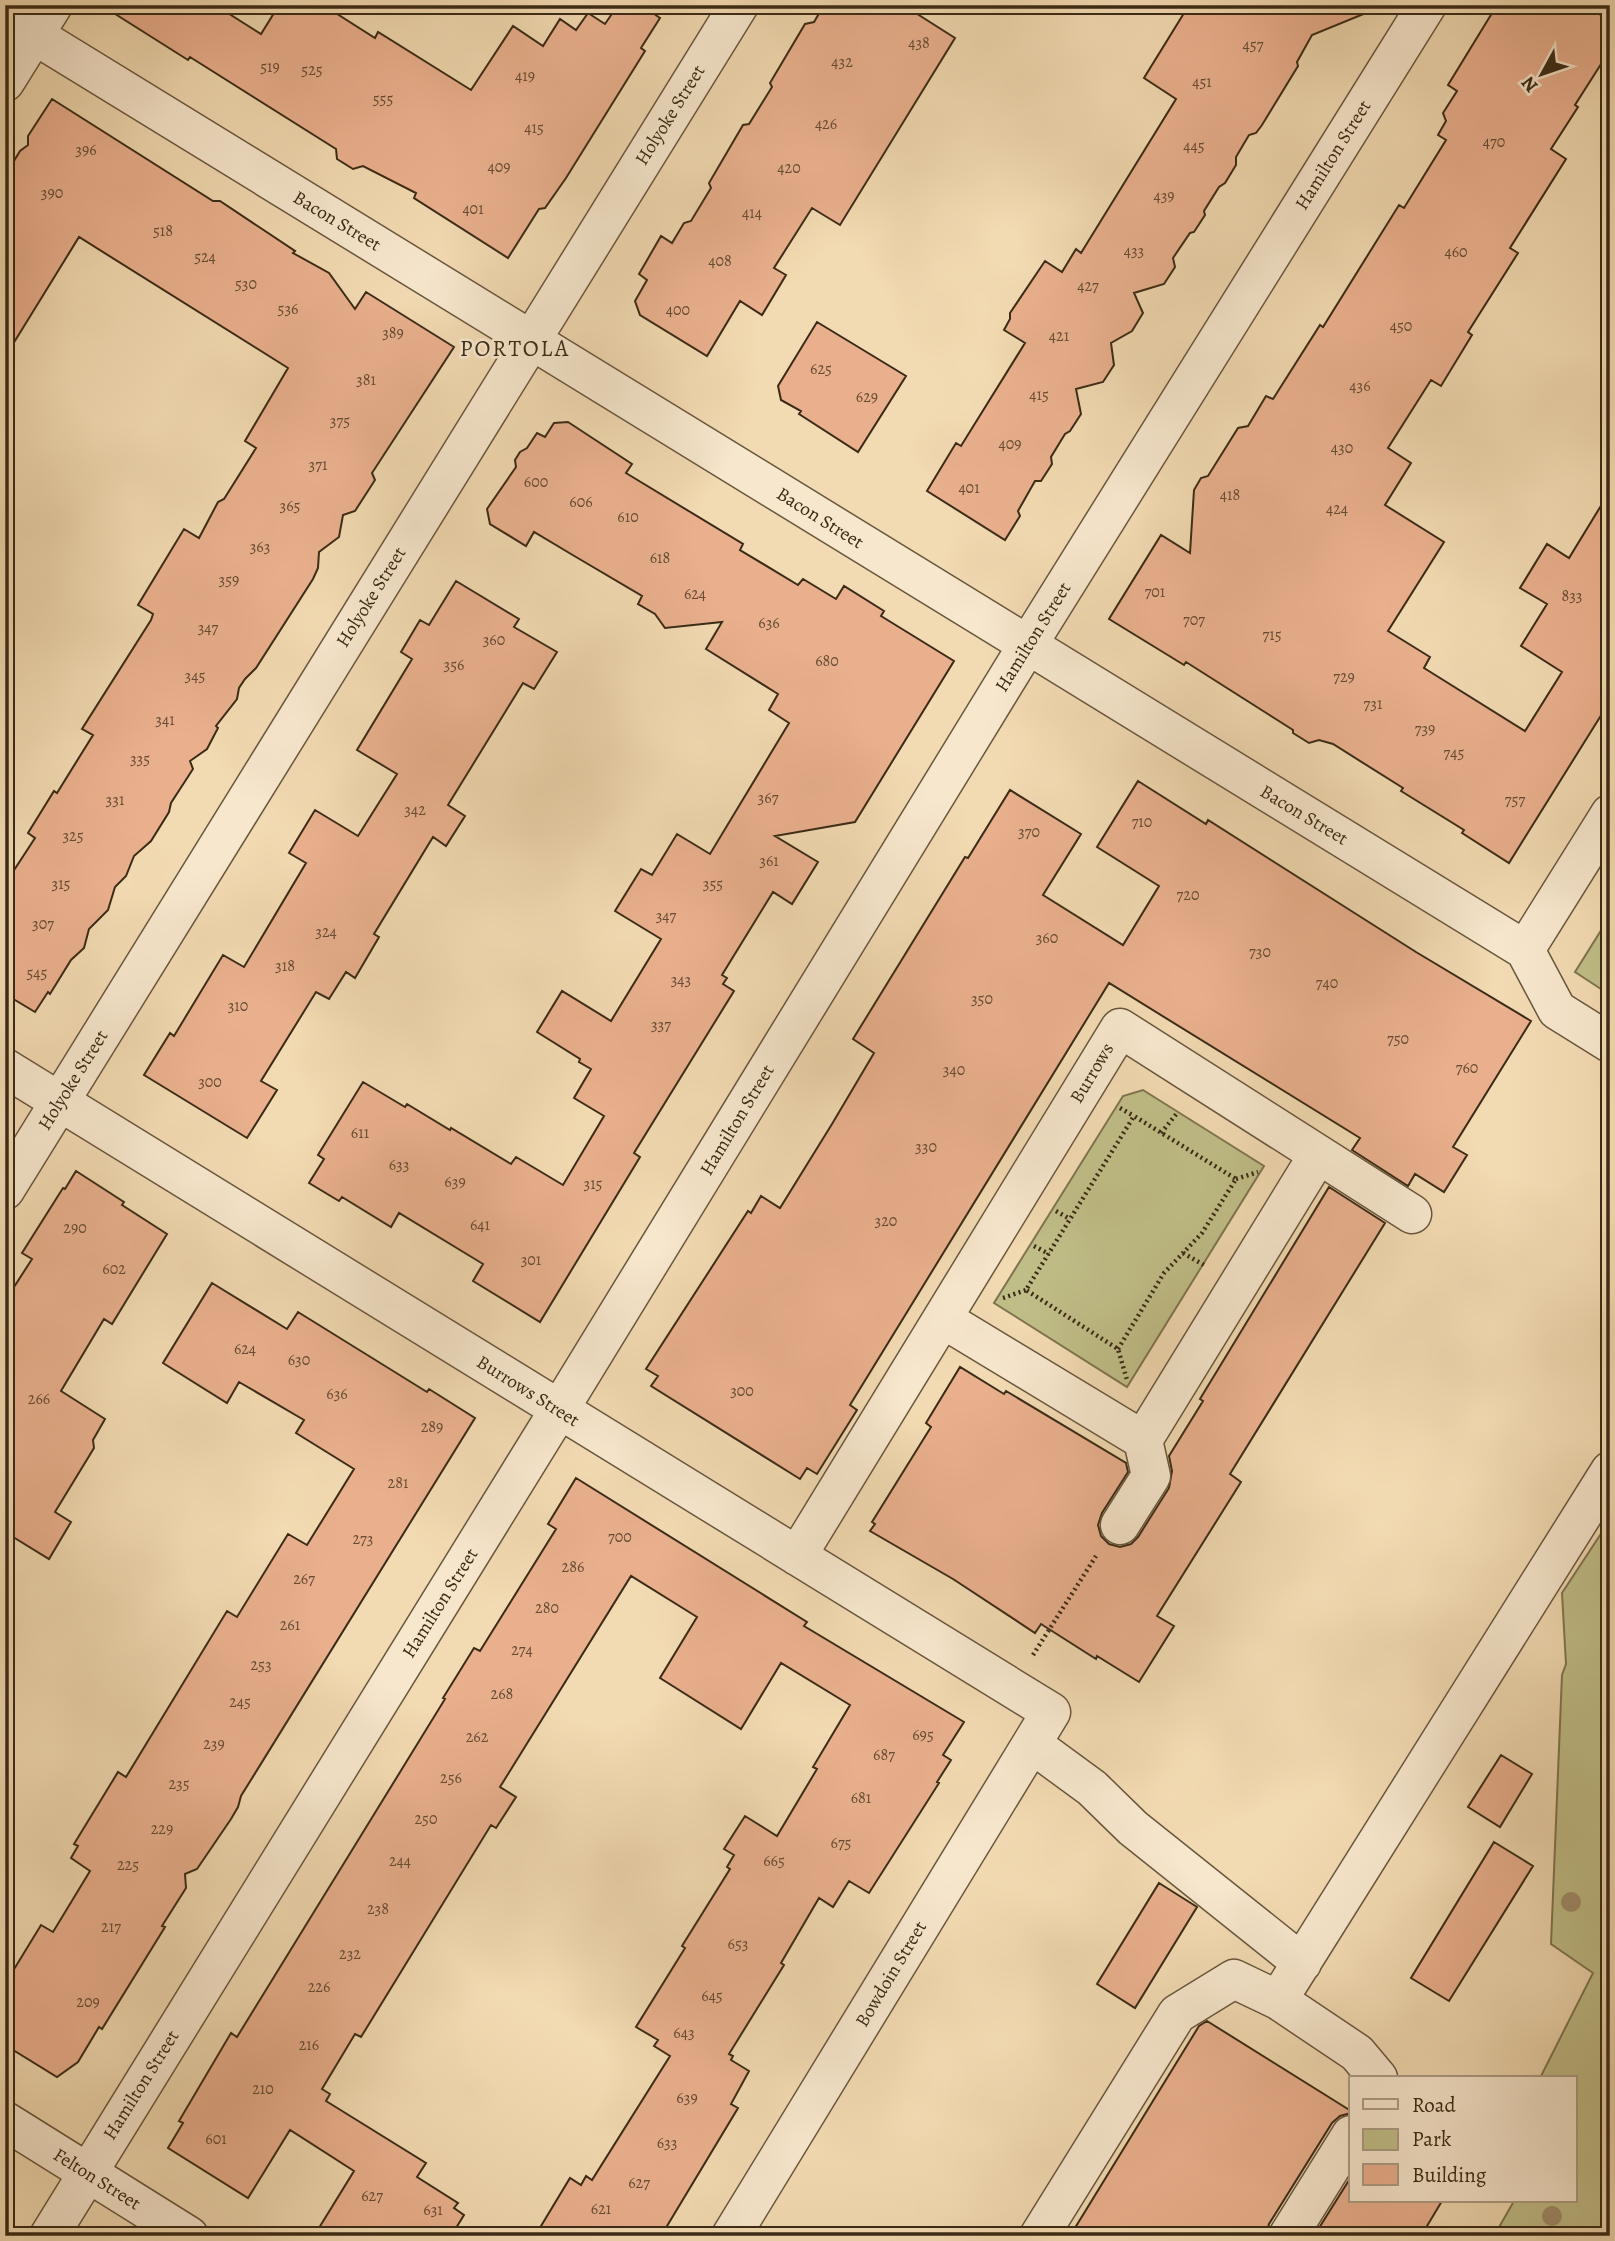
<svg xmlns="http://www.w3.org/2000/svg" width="1615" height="2241" viewBox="0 0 1615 2241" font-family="Alegreya,serif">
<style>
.green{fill:#c0be88;stroke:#7e744f;stroke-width:2}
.building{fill:#eab08e;stroke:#3b2b16;stroke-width:2}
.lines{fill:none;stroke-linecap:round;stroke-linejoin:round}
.minor-casing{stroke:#69573d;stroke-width:41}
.path{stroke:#3b2b16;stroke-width:4.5;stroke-dasharray:2 3.5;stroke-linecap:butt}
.minor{stroke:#f7e7cd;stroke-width:38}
.tree{fill:#a08e6c}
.labels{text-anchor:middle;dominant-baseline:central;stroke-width:5;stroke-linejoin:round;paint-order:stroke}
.number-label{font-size:16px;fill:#674c34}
.street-label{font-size:19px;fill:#3b2b16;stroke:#f7e7cd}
.quarter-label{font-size:23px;letter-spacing:2px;fill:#3b2b16;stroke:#f7e7cd}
</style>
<rect width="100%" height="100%" fill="#f2dab2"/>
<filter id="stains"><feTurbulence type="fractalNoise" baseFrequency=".00286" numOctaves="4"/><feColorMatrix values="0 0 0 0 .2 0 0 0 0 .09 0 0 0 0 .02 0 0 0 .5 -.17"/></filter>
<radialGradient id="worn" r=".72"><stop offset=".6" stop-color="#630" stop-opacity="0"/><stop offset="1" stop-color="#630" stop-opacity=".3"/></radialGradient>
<path class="green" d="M1610 916V995L1575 972Z
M1143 1090 1264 1166 1127 1387 994 1303 1123 1096Z
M1610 1520V2236H1494L1514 2201H1575V2078H1540L1593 1973 1551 1944 1562 1675 1566 1664 1562 1593Z"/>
<path class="building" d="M101 5H215L261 34 279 5H323L375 38 378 32 471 90 513 26 543 46 560 19 576 30 588 13 605 24 618 5H641L660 18 641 48 645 51 566 178 545 208 539 209 508 258 414 198 416 193 363 166 353 169 337 159 336 149 190 57 188 60Z
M824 5H903L955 38 840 225 812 208 774 268 786 275 762 315 740 301 707 356 640 315 635 301 647 280 639 274 661 236 672 243 684 223 691 221 711 188 709 183 743 125 749 124 772 87 770 83 805 24 814 22Z
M1189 5 1383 6 1312 35 1297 62 1298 66 1262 125 1256 133 1249 135 1236 157V165L1225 183 1219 187 1204 211 1205 215 1194 232 1190 233 1173 258 1175 267 1164 284 1134 293 1143 313 1132 331 1111 343 1114 365 1103 382 1076 389 1081 414 1070 431 1065 434 1051 457 1052 464 1041 481H1035L1018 511 1020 516 1005 540 927 491 956 443 961 446 1025 343 1004 330 1010 319V313L1045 261 1062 272 1076 249 1081 253 1176 99 1144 78Z
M1497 5H1585L1610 21V50L1575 105 1578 107 1551 149 1566 159 1510 248 1518 253 1468 332 1472 335 1441 386 1431 380 1388 448 1411 463 1385 505 1444 542 1388 631 1430 657 1424 668 1525 731 1562 672 1521 646 1547 604 1520 588 1547 544 1569 558 1610 491V701L1509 863 1462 833 1464 830 1401 791 1403 788 1333 744 1319 740 1309 743 1293 733V730L1186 662 1184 665 1109 619 1161 535 1190 553 1194 490 1201 478 1208 476 1238 428 1248 426 1266 396 1273 399 1320 325 1323 327 1399 205 1404 208 1446 140 1438 135 1446 121 1443 113 1457 91 1448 85Z
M52 99 213 201H220L295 251 293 253 329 273 355 309 366 292 454 347 372 473 375 480 355 511 343 515 339 537 319 552 318 568 313 579 256 668 245 679 239 688 237 699 216 726 218 728 207 749 190 761 193 769 171 803 169 812 151 841 134 856 126 876 115 887 108 910 89 929 84 948 71 960 50 994 48 992 35 1012 5 994V884L35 838 28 833 54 791 57 793 93 735 82 729 151 620 153 614 138 605 184 529 199 538 218 502 224 499 256 448 245 441 288 368 79 237 5 357V176L20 151 28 145V136Z
M817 322 906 376 858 452 799 414 801 411 781 400 778 386Z
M568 422 632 464 626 473 743 544 740 550 798 585 803 579 836 599 844 586 884 611 881 616 954 661 855 822 775 836 818 862 792 904 773 892 722 975 727 978 723 984 734 991 634 1153 640 1157 540 1322 473 1281 483 1264 399 1213 391 1227 342 1197 339 1201 309 1183 324 1159 318 1155 363 1082 405 1107 407 1104 450 1130 451 1128 511 1164 516 1157 563 1185 604 1116 574 1098 591 1069 579 1062 580 1059 537 1032 562 991 611 1021 661 939 615 911 641 869 652 875 677 834 710 854 789 723 769 710 778 694 706 649 722 622 665 628 655 614 638 604 642 596 576 557 534 532 526 546 490 524 487 509 516 467 515 460 520 452 527 448 537 433 545 437 554 423Z
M456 581 519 619 514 627 557 652 534 689 523 683 448 805 465 816 446 846 433 837 374 934 379 937 355 978 346 972 329 999 316 992 261 1081 277 1090 247 1138 144 1075 170 1033 174 1036 223 955 244 967 306 863 289 853 315 810 358 836 397 774 357 750 412 659 401 652 420 620 429 625Z
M1138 781 1206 824 1208 820 1416 952 1531 1021 1453 1147 1467 1155 1444 1192 1415 1174 1408 1186 1352 1150 1360 1138 1109 983 850 1405 857 1410 817 1474 807 1468 800 1479 651 1386 658 1376 646 1369 748 1211 751 1213 761 1196 780 1208 832 1124 874 1053 853 1039 965 857 968 858 1010 790 1081 834 1043 895 1123 945 1159 886 1097 847Z
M76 1171 124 1202 122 1205 167 1234 112 1324 104 1319 61 1391 105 1419 93 1440 94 1448 55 1512 71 1522 49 1559 5 1532V1301L32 1259 22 1253 63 1188 65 1189Z
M1329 1187 1385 1223 1230 1474 1241 1482 1157 1616 1174 1626 1139 1682 1097 1656 1096 1659 1041 1624 1035 1633 953 1579 870 1531 875 1524 872 1522 931 1427 926 1423 960 1367 1004 1394 1006 1391 1126 1463 1128 1472 1102 1513 1098 1525 1101 1536 1109 1544 1120 1547 1131 1544 1138 1537 1169 1488 1172 1471 1169 1456 1203 1401 1200 1399Z
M212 1283 287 1329 298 1312 427 1392 429 1389 475 1418 241 1796 238 1807 231 1819 197 1869 185 1874 186 1888 162 1926 165 1927 102 2029 99 2027 78 2062 57 2077 5 2045V1984L41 1925 53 1932 90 1871 71 1858 78 1846 74 1844 118 1772 126 1777 227 1611 237 1617 288 1534 307 1545 354 1469 296 1433 304 1420 239 1382 227 1403 163 1363Z
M576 1478 807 1622 804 1626 964 1722 943 1755 951 1760 937 1782 939 1783 869 1893 849 1881 833 1907 819 1898 781 1963 784 1965 729 2054 733 2056 731 2060 749 2071 731 2104 738 2108 661 2236H535L570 2178 581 2185 586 2176 592 2180 670 2056 654 2046 658 2040 636 2027 685 1948 682 1946 730 1869 727 1867 734 1855 724 1849 745 1816 777 1836 817 1769 813 1767 850 1705 781 1663 741 1729 660 1678 697 1617 631 1576 500 1787 516 1797 496 1828 491 1825 361 2037 355 2034 322 2089 330 2094 326 2101 426 2163 417 2177 458 2203 454 2208 464 2215 451 2236H314L354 2171 290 2130 248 2198 168 2148 183 2123 179 2121 231 2033 237 2037 445 1699 443 1698 474 1648 480 1651 556 1529 548 1524Z
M1501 1755 1532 1774 1500 1827 1468 1807Z
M1494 1842 1533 1866 1449 2001 1411 1978Z
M1159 1883 1197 1907 1135 2008 1097 1984Z
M1207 2021 1351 2111V2113L1340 2116 1332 2123 1269 2224 1266 2236H1070L1199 2026Z
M1351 2177V2201H1442L1421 2236H1314Z"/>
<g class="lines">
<defs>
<path id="minor" d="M5 17 1525 950 1557 1010 1610 1043
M5 82 53 5
M1525 950 1610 814
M5 1068 1051 1712 731 2236
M5 1190 739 5
M943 1319 1143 1440 1318 1155
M1120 1525 1151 1476 1143 1440
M797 1556 1120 1028 1412 1214
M1032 1744 1092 1788 1133 1828 1302 1963
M1278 2000 1610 1471
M5 2121 189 2236
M49 2236 559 1410 1027 646 1427 5
M1039 2236 1177 2014 1234 1979 1278 2000 1357 2053 1378 2078
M1288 2236 1351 2135"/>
</defs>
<use href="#minor" class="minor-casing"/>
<path class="path" d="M1120 1108 1134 1116
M1161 1133 1178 1112
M1236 1179 1258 1172
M1056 1211 1070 1219
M1034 1246 1049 1254
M1183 1253 1204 1265
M1003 1298 1026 1290
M1118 1349 1164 1273 1202 1233 1236 1179 1134 1116 1026 1290 1118 1349 1127 1380
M1033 1655 1096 1556"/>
<use href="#minor" class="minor"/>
</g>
<g class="tree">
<circle cx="1571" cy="1902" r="10"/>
<circle cx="1552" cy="2216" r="10"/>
</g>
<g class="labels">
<g class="number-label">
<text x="919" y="43">438</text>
<text x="1253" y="45">457</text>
<text x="842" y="62">432</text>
<text x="270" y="67">519</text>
<text x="312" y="70">525</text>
<text x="525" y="76">419</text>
<text x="1202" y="82">451</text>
<text x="383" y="99">555</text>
<text x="826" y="124">426</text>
<text x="534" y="128">415</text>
<text x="1494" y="142">470</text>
<text x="1194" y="146">445</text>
<text x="86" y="150">396</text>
<text x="499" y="167">409</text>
<text x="789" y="168">420</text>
<text x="52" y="193">390</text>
<text x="1164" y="196">439</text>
<text x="473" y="209">401</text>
<text x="752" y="213">414</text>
<text x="163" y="231">518</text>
<text x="1134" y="251">433</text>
<text x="1456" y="252">460</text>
<text x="205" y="257">524</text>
<text x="720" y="261">408</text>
<text x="246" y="284">530</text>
<text x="1088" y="286">427</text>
<text x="288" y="309">536</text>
<text x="678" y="310">400</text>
<text x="1401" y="326">450</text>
<text x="393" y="333">389</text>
<text x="1059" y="336">421</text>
<text x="821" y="369">625</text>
<text x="366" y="380">381</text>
<text x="1360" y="386">436</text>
<text x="1039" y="395">415</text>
<text x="867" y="397">629</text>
<text x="340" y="421">375</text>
<text x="1010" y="444">409</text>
<text x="1342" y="448">430</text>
<text x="318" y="465">371</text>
<text x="536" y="482">600</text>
<text x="969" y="488">401</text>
<text x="1230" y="495">418</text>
<text x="581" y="502">606</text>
<text x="290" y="506">365</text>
<text x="1337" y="509">424</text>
<text x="628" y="517">610</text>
<text x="260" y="547">363</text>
<text x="660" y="558">618</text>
<text x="229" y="580">359</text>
<text x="1155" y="592">701</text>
<text x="695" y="594">624</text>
<text x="1572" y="596">833</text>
<text x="1194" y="620">707</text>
<text x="769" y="623">636</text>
<text x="208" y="628">347</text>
<text x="1272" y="635">715</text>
<text x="494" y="640">360</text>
<text x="827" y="661">680</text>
<text x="454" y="665">356</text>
<text x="195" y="676">345</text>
<text x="1344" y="677">729</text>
<text x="1373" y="704">731</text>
<text x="165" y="720">341</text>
<text x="1425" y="729">739</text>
<text x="1454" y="753">745</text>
<text x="140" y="759">335</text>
<text x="768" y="798">367</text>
<text x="115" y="800">331</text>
<text x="1515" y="800">757</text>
<text x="415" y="810">342</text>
<text x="1142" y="822">710</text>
<text x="1029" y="832">370</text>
<text x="73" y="836">325</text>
<text x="769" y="861">361</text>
<text x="61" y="884">315</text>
<text x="713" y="884">355</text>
<text x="1188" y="895">720</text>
<text x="666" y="916">347</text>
<text x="43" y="924">307</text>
<text x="326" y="932">324</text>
<text x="1047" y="938">360</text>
<text x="1260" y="952">730</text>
<text x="285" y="966">318</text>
<text x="37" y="973">545</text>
<text x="681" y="980">343</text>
<text x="1327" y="983">740</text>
<text x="982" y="999">350</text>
<text x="238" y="1006">310</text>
<text x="661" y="1025">337</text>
<text x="1398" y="1039">750</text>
<text x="1467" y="1068">760</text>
<text x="954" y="1070">340</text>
<text x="210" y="1082">300</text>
<text x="360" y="1133">611</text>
<text x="926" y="1147">330</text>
<text x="399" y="1165">633</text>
<text x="455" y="1182">639</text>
<text x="593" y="1184">315</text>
<text x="886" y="1221">320</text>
<text x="480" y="1225">641</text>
<text x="75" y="1228">290</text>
<text x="531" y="1260">301</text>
<text x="114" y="1269">602</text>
<text x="245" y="1349">624</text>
<text x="299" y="1360">630</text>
<text x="742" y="1391">300</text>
<text x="337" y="1394">636</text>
<text x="39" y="1399">266</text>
<text x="432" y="1427">289</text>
<text x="398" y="1483">281</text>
<text x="620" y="1537">700</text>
<text x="363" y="1539">273</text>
<text x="573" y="1567">286</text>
<text x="304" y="1579">267</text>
<text x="547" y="1608">280</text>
<text x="290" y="1625">261</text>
<text x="522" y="1650">274</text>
<text x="261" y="1665">253</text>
<text x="502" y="1694">268</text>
<text x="240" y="1702">245</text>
<text x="923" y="1735">695</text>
<text x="477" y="1737">262</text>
<text x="214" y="1744">239</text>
<text x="884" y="1755">687</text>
<text x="451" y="1778">256</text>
<text x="179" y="1784">235</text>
<text x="861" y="1798">681</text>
<text x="426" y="1819">250</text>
<text x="162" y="1829">229</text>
<text x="841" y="1843">675</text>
<text x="400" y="1861">244</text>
<text x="774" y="1861">665</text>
<text x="128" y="1865">225</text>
<text x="378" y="1909">238</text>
<text x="111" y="1927">217</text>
<text x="738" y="1944">653</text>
<text x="350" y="1954">232</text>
<text x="319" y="1987">226</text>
<text x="712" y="1996">645</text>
<text x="88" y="2002">209</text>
<text x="684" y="2033">643</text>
<text x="309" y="2045">216</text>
<text x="263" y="2089">210</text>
<text x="687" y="2098">639</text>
<text x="216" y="2139">601</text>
<text x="667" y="2143">633</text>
<text x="639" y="2183">627</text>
<text x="372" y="2196">627</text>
<text x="601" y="2209">621</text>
<text x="433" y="2210">631</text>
</g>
<g class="street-label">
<text transform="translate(670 115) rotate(-58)">Holyoke Street</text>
<text transform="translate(1333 155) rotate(-58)">Hamilton Street</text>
<text transform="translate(337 221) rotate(31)">Bacon Street</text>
<text transform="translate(820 518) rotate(32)">Bacon Street</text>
<text transform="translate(371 597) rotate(-58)">Holyoke Street</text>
<text transform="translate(1033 637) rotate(-58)">Hamilton Street</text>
<text transform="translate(1304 815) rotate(31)">Bacon Street</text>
<text transform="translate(1092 1073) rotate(-59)">Burrows</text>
<text transform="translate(73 1080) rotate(-58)">Holyoke Street</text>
<text transform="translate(737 1120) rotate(-59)">Hamilton Street</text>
<text transform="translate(528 1391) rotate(32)">Burrows Street</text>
<text transform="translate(440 1603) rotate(-58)">Hamilton Street</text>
<text transform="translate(891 1974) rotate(-59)">Bowdoin Street</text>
<text transform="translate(141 2085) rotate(-58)">Hamilton Street</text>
<text transform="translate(97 2179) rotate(32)">Felton Street</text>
</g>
<g class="quarter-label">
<text x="515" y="348">PORTOLA</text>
</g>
</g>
<rect width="1615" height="2241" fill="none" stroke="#f2dab2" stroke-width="28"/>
<rect x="7" y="7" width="1601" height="2227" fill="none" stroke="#3b2b16" stroke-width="3.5"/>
<rect x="14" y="14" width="1587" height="2213" fill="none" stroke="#3b2b16" stroke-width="2"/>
<rect x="1349" y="2076" width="228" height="126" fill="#f7e7cd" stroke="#ac9c84" stroke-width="2"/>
<rect x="1363" y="2099" width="35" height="10" fill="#f7e7cd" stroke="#ac9c84" stroke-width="2"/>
<text x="1412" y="2112" font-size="21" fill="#3b2b16">Road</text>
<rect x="1363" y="2129" width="35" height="21" fill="#c0be88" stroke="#ac9c84" stroke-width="2"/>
<text x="1412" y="2146" font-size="21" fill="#3b2b16">Park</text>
<rect x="1363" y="2164" width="35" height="21" fill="#eab08e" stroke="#ac9c84" stroke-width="2"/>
<text x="1412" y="2182" font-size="21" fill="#3b2b16">Building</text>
<g transform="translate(1542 74) rotate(230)" stroke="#f7e7cd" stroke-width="5" paint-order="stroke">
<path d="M0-5L12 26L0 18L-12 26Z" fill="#3b2b16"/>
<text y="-10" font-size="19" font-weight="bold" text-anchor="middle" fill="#3b2b16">N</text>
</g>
<rect width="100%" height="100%" filter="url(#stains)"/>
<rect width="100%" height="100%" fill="url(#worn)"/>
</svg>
